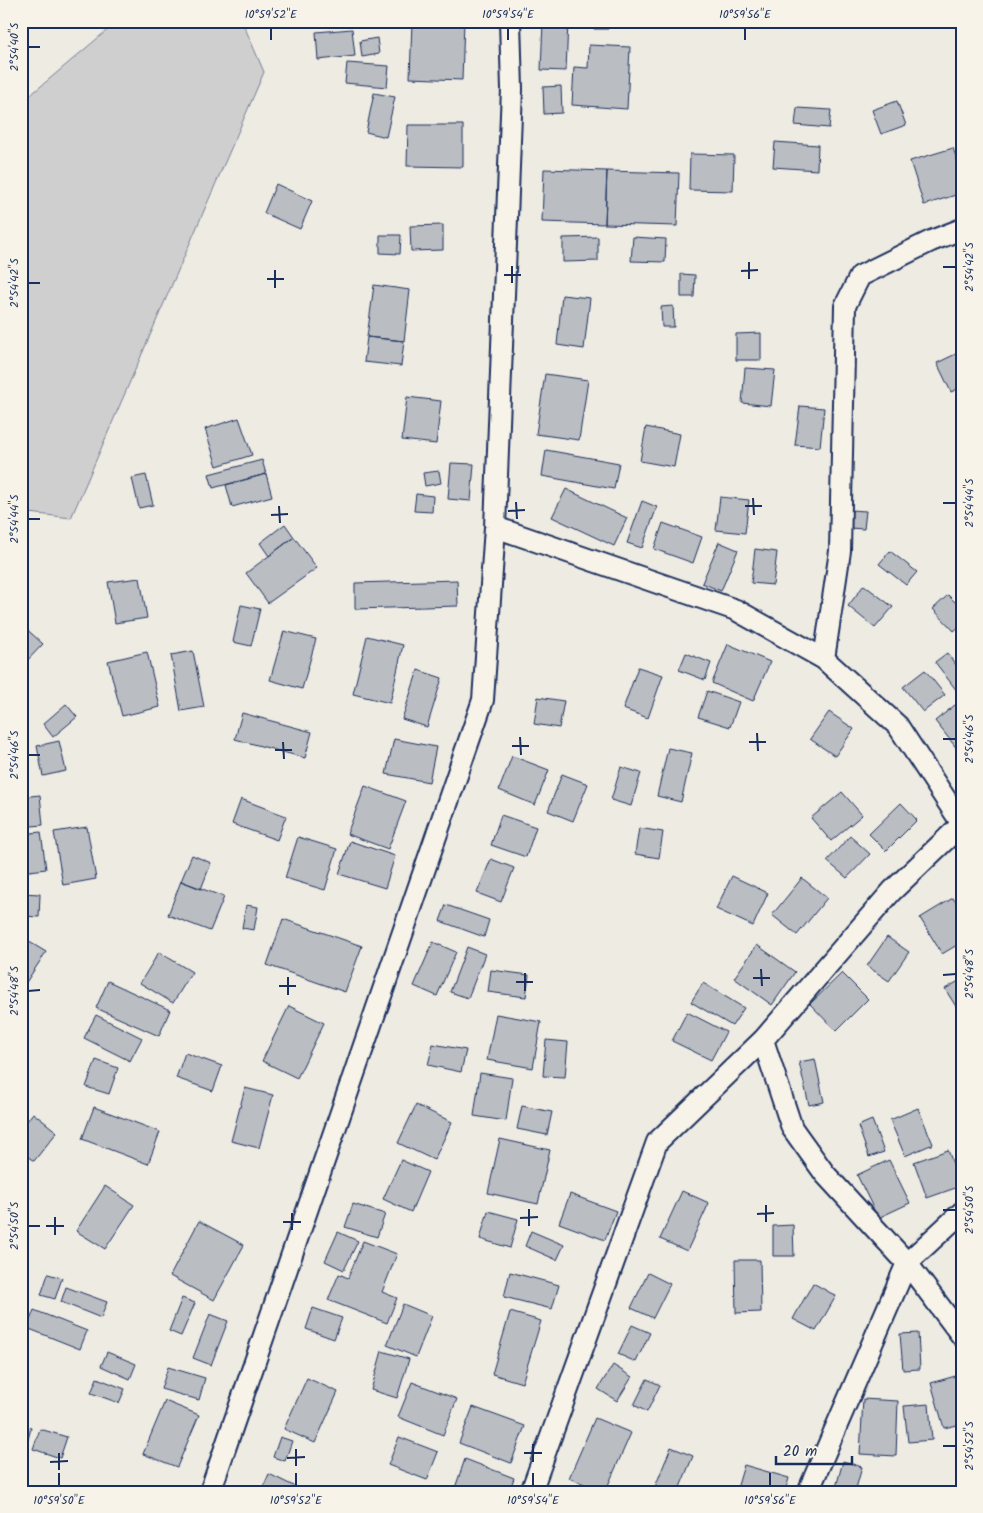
<svg xmlns="http://www.w3.org/2000/svg" width="983" height="1513" viewBox="0 0 983 1513" font-family="Kalam,sans-serif">
<style>
.green{fill:#cfcfcf;stroke:#757f96}
.building{fill:#babdc2;stroke:#1b2f5e}
.lines{fill:none;stroke-linecap:round;stroke-linejoin:round}
.minor-casing{stroke:#1b2f5e;stroke-width:24}
.minor{stroke:#f7f3e8;stroke-width:20}
.ticks{fill:none;stroke:#1b2f5e;stroke-width:2}
.neatline{fill:none;stroke:#1b2f5e;stroke-width:2}
.ticks-label{font-size:12px;text-anchor:middle;fill:#1b2f5e}
</style>
<rect width="100%" height="100%" fill="#eeebe2"/>
<filter id="ink" filterUnits="userSpaceOnUse"><feTurbulence type="fractalNoise" baseFrequency=".02" numOctaves="2"/><feDisplacementMap in="SourceGraphic" scale="10" xChannelSelector="R" yChannelSelector="G"/><feConvolveMatrix kernelMatrix="1 2 1 2 8 2 1 2 1" color-interpolation-filters="sRGB"/></filter>
<g filter="url(#ink)">
<path class="green" d="M118 21H242L264 72 71 518 21 512V103Z"/>
<path class="building" d="M412 21H464L462 80 410 78Z
M543 21H568L566 71 541 70Z
M594 21H608V29H594Z
M352 29 355 56 318 60 316 32Z
M377 38 379 54 362 57 360 41Z
M589 45 630 47 627 109 572 105 574 67 588 68Z
M347 63 389 66 387 87 345 83Z
M561 86 562 113 544 114 543 87Z
M374 93 395 97 386 137 366 132Z
M897 101 906 125 881 134 872 110Z
M797 108 831 110 829 128 795 125Z
M408 125H463V167L407 166Z
M775 142 818 145 817 170 773 167Z
M953 148 962 175V193L924 205 910 161Z
M690 154 734 155 733 191 689 190Z
M544 169 607 171 605 224 542 222Z
M607 171 679 173 677 226 605 224Z
M276 184 312 201 300 229 264 213Z
M443 225V250L411 251 410 226Z
M380 235H401L400 254 380 253Z
M598 237V261L563 262V238Z
M633 237 666 239 665 262 631 261Z
M681 274 695 275 694 297H681Z
M374 285 410 290 404 341 367 337Z
M562 295 590 298 584 349 557 345Z
M673 306 674 327H662L661 307Z
M761 333V360H736V334Z
M367 337 404 341 401 366 364 362Z
M962 351V387L951 392 937 363Z
M745 368 775 370 771 406 742 403Z
M545 374 588 380 579 440 536 434Z
M407 397 441 401 436 444 402 440Z
M800 406 824 408 820 447 795 445Z
M239 418 252 455 217 466 205 429Z
M646 427 680 434 674 467 640 461Z
M546 450 619 463 614 489 542 476Z
M262 460 266 474 213 488 209 474Z
M451 463 474 464 471 501 448 499Z
M439 471 441 483 425 486 423 473Z
M266 474 272 496 232 507 226 485Z
M146 475 153 505 139 508 132 478Z
M566 489 627 518 614 546 552 517Z
M416 494 433 496 432 512 414 511Z
M720 497 749 500 745 533 716 530Z
M642 501 657 507 642 548 627 543Z
M851 510 866 511 864 529 849 528Z
M663 523 702 537 693 563 654 549Z
M285 524 294 537 269 556 260 543Z
M294 537 317 568 268 603 246 573Z
M719 542 738 550 721 591 702 583Z
M755 549 777 552 773 585 751 583Z
M890 551 917 572 906 585 879 564Z
M140 578 147 618 115 623 108 582Z
M457 580 458 606 355 609V583Z
M864 585 893 607 875 628 848 606Z
M948 595 962 609V624L954 631 933 609Z
M241 605 260 609 251 646 233 642Z
M21 624 43 644 22 666 21 665Z
M284 631 316 639 302 689 270 680Z
M367 636 403 645 390 703 353 694Z
M728 644 770 662 753 701 712 683Z
M193 651 204 707 181 711 171 655Z
M147 652 160 707 122 716 108 661Z
M686 653 711 663 705 680 679 670Z
M947 653 962 673V687L957 691 935 662Z
M638 667 663 675 648 718 623 709Z
M418 670 442 678 427 727 402 719Z
M925 670 945 695 923 712 903 687Z
M707 691 739 702 730 727 698 717Z
M538 697 564 701 559 728 534 724Z
M960 701 962 703V755L935 721Z
M66 704 77 717 53 737 43 724Z
M829 712 854 729 835 756 810 739Z
M242 713 312 732 305 758 235 739Z
M394 739 436 747 429 782 386 774Z
M59 741 66 771 43 776 37 746Z
M668 748 692 753 681 802 657 796Z
M512 756 549 770 535 805 499 790Z
M621 767 641 773 631 806 611 800Z
M562 774 588 784 573 821 548 811Z
M365 786 406 801 388 849 347 834Z
M842 792 862 815 831 841 811 818Z
M40 795 43 825 21 827V797Z
M241 799 286 816 277 840 232 824Z
M901 803 917 820 886 851 869 834Z
M501 815 536 827 526 857 491 845Z
M87 827 96 879 63 885 54 832Z
M639 828 663 832 659 858 635 854Z
M41 832 46 869 21 872V834Z
M850 836 870 854 847 878 827 861Z
M298 837 337 849 325 890 285 878Z
M350 841 395 856 385 888 339 874Z
M192 855 211 863 201 889 181 881Z
M491 859 514 868 501 902 477 893Z
M732 876 768 893 753 926 716 909Z
M802 878 827 898 797 935 772 915Z
M181 881 224 897 210 931 168 915Z
M21 893 40 894 39 917 21 916Z
M953 898 962 912V942L942 954 920 918Z
M246 905 258 907 254 930 242 928Z
M446 905 489 920 484 937 440 921Z
M283 919 362 946 345 992 267 965Z
M21 937 46 952 21 990Z
M887 937 909 952 889 981 867 966Z
M433 942 456 952 437 996 414 986Z
M757 945 795 972 772 1005 734 978Z
M467 947 485 954 468 998 450 992Z
M159 952 192 972 173 1003 140 983Z
M491 970 529 975 526 997 488 992Z
M842 973 868 999 836 1031 810 1004Z
M962 979V1016L945 989Z
M108 981 170 1010 159 1036 96 1008Z
M703 983 744 1008 732 1026 691 1002Z
M289 1006 324 1023 297 1078 262 1061Z
M687 1012 726 1032 711 1060 672 1041Z
M496 1014 541 1022 533 1068 487 1060Z
M96 1015 142 1038 130 1061 84 1038Z
M546 1040 568 1042 565 1077 543 1076Z
M433 1044 466 1050 461 1072 428 1065Z
M185 1053 222 1066 213 1091 176 1078Z
M815 1059 824 1102 809 1105 799 1062Z
M96 1060 118 1068 109 1094 86 1087Z
M480 1073 512 1078 506 1121 474 1116Z
M245 1088 273 1095 259 1148 231 1141Z
M416 1105 452 1122 434 1160 398 1143Z
M522 1106 552 1112 547 1135 517 1129Z
M94 1107 160 1132 148 1164 82 1139Z
M918 1108 933 1144 905 1156 890 1120Z
M33 1113 57 1132 34 1161 21 1152V1129Z
M872 1120 884 1152 869 1157 858 1126Z
M500 1139 550 1150 538 1204 488 1193Z
M948 1150 961 1186 927 1198 914 1162Z
M401 1160 428 1172 411 1212 383 1199Z
M889 1160 910 1203 878 1218 857 1175Z
M105 1186 134 1205 105 1249 76 1231Z
M682 1191 709 1203 687 1251 660 1239Z
M570 1194 616 1211 605 1240 559 1223Z
M353 1204 385 1214 377 1237 345 1227Z
M488 1211 518 1219 510 1248 480 1239Z
M199 1221 244 1245 214 1300 170 1276Z
M793 1225 794 1256H773V1226Z
M531 1231 564 1245 557 1260 525 1246Z
M338 1232 358 1241 344 1270 325 1261Z
M363 1241 397 1254 382 1292 397 1298 387 1323 328 1300 339 1274 348 1278Z
M735 1260H760L761 1312 736 1313Z
M510 1272 559 1285 552 1309 504 1297Z
M648 1273 670 1284 653 1318 631 1308Z
M48 1274 62 1278 55 1299 41 1295Z
M813 1283 836 1296 816 1331 793 1319Z
M66 1287 107 1302 101 1318 61 1302Z
M21 1298 29 1302 21 1316Z
M182 1298 195 1303 181 1336 169 1331Z
M403 1304 432 1316 416 1357 387 1345Z
M313 1308 342 1318 334 1339 306 1329Z
M34 1310 87 1331 80 1349 27 1328Z
M510 1312 541 1321 522 1383 492 1374Z
M210 1314 228 1321 211 1365 193 1358Z
M632 1325 650 1333 636 1362 618 1354Z
M918 1333 920 1369 903 1370 900 1334Z
M382 1351 409 1359 397 1398 371 1390Z
M107 1352 136 1364 130 1379 101 1366Z
M613 1365 632 1377 617 1401 598 1389Z
M168 1367 205 1378 199 1400 161 1389Z
M959 1375 962 1384V1424L944 1428 931 1383Z
M97 1378 125 1389 119 1403 91 1393Z
M307 1378 338 1392 315 1443 284 1429Z
M647 1379 660 1385 647 1412 634 1405Z
M412 1382 457 1399 443 1435 398 1417Z
M21 1387 27 1388 21 1416Z
M863 1399 898 1401 896 1456 860 1454Z
M165 1401 199 1415 177 1467 143 1454Z
M929 1404 932 1440 908 1442 904 1406Z
M473 1407 525 1426 511 1463 459 1443Z
M595 1418 631 1433 605 1492 569 1478Z
M21 1425 31 1428 24 1455 21 1454Z
M40 1429 67 1437 60 1458 33 1449Z
M280 1437 292 1441 285 1461 273 1457Z
M399 1437 438 1452 427 1480 388 1465Z
M671 1447 693 1456 678 1492H653Z
M465 1459 514 1478 509 1492H466L455 1488Z
M843 1461 862 1467 855 1492 835 1491Z
M744 1465 789 1478 785 1492H736Z
M269 1474 306 1492H261Z"/>
<g class="lines">
<defs>
<path id="minor" d="M495 527 736 610 824 659 898 726 962 824
M824 659 840 551 845 306 860 276 931 241 962 229
M763 1040 792 1128 825 1174 907 1263 962 1336
M210 1492 483 700 495 527 512 89 510 21
M531 1492 657 1142 763 1040 892 891 962 824
M808 1492 907 1263 962 1212"/>
</defs>
<use href="#minor" class="minor-casing"/>
<use href="#minor" class="minor"/>
</g>
</g>
<path class="ticks" d="M271 28V40M508 28V40M745 28V40M28 47H40M749 262V279M512 266V283M943 267H956M275 270V288M741 271 758 270M504 275H521M267 279H284M28 283H40M753 498 754 515M516 502 517 519M943 503H956M279 506 280 523M745 506H762M508 511 525 510M271 515 288 514M28 519H40M757 733 758 751M520 737 521 755M943 739H956M283 742 284 759M749 742H766M512 746H529M275 750H292M28 755H40M761 969 762 986M525 973V991M943 975 956 974M288 977V995M753 978H770M516 982H533M279 986H296M28 991 40 990M766 1205V1222M529 1209V1226M943 1210H956M292 1213V1230M757 1214 774 1213M55 1217V1235M520 1218 538 1217M283 1222H301M28 1226H40M46 1226H64M533 1444V1462M943 1446H956M296 1449V1466M59 1453V1470M524 1453H542M287 1458 305 1457M50 1462 68 1461M59 1473V1486M296 1473V1486M533 1473V1486M770 1473V1486"/>
<rect width="983" height="1513" fill="none" stroke="#f7f3e8" stroke-width="55"/>
<path d="M776 1456v8h76v-8" fill="none" stroke="#1b2f5e" stroke-width="2.5"/>
<text x="783" y="1456" font-size="15" fill="#1b2f5e" stroke="#f7f3e8" stroke-width="4" paint-order="stroke">20 m</text>
<rect x="28" y="28" width="928" height="1458" class="neatline"/>
<g class="ticks-label">
<text x="271" y="18">10°59'52"E</text>
<text x="508" y="18">10°59'54"E</text>
<text x="745" y="18">10°59'56"E</text>
<text transform="translate(14 47) rotate(-90)" y="4">2°54'40"S</text>
<text transform="translate(969 267) rotate(-90)" y="4">2°54'42"S</text>
<text transform="translate(14 283) rotate(-90)" y="4">2°54'42"S</text>
<text transform="translate(969 503) rotate(-90)" y="4">2°54'44"S</text>
<text transform="translate(14 519) rotate(-90)" y="4">2°54'44"S</text>
<text transform="translate(969 739) rotate(-90)" y="4">2°54'46"S</text>
<text transform="translate(14 755) rotate(-90)" y="4">2°54'46"S</text>
<text transform="translate(969 974) rotate(-90)" y="4">2°54'48"S</text>
<text transform="translate(14 991) rotate(-90)" y="4">2°54'48"S</text>
<text transform="translate(969 1210) rotate(-90)" y="4">2°54'50"S</text>
<text transform="translate(14 1226) rotate(-90)" y="4">2°54'50"S</text>
<text transform="translate(969 1446) rotate(-90)" y="4">2°54'52"S</text>
<text x="59" y="1504">10°59'50"E</text>
<text x="296" y="1504">10°59'52"E</text>
<text x="533" y="1504">10°59'54"E</text>
<text x="770" y="1504">10°59'56"E</text>
</g>
</svg>
